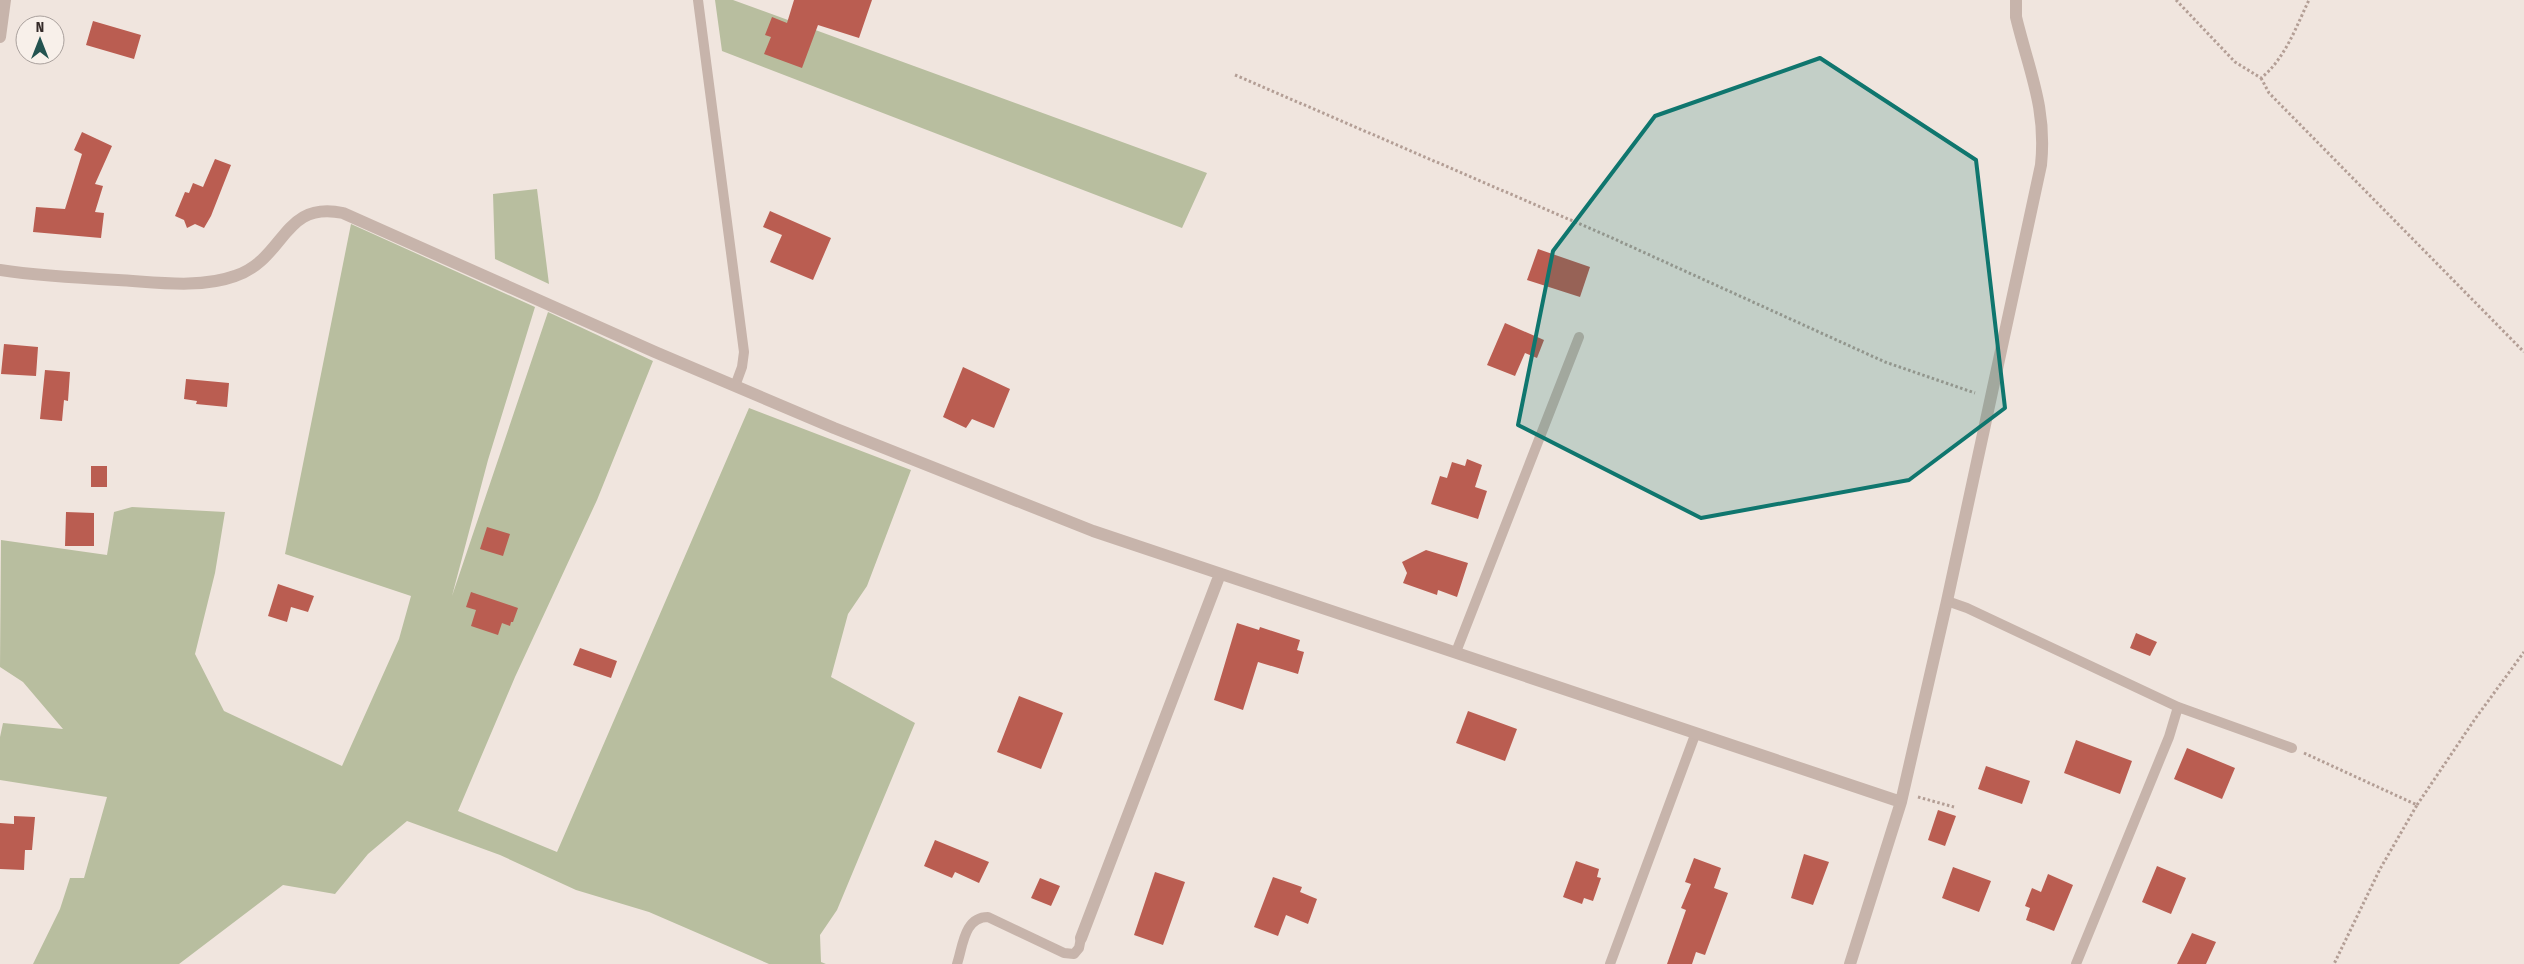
<svg xmlns="http://www.w3.org/2000/svg" width="2524" height="964" viewBox="0 0 2524 964" font-family="'Fira Sans Condensed',sans-serif">
<style>
.green{fill:#b8be9f}
.building{fill:#ba5d51}
.lines{fill:none;stroke-linecap:round;stroke-linejoin:round}
.path{stroke:#b39e95;stroke-width:3;stroke-dasharray:2.5 2.5;stroke-linecap:butt}
.service{stroke:#c7b4ab;stroke-width:10}
.minor{stroke:#c7b4ab;stroke-width:12}
.marked{fill:#0f766e;fill-opacity:0.2;stroke:#0f766e;stroke-width:4;stroke-linejoin:round}
</style>
<rect width="100%" height="100%" fill="#f0e5de"/>
<path class="green" d="M715 0H733L1207 173 1182 228 722 51Z
M537 189 549 284 495 259 493 194Z
M351 224 535 307 488 460 452 596 548 312 653 361 597 500 515 677 458 811 557 852 749 408 911 470 867 586 848 614 831 677 915 723 837 910 820 935 821 962 826 964H769L649 912 576 890 500 855 407 821 368 854 335 894 283 885 179 964H33L60 909 70 878H84L107 797 0 780V737L3 723 63 729 23 682 0 667 1 540 107 555 114 512 132 507 225 512 215 573 195 654 224 711 342 766 399 639 411 596 285 554Z"/>
<path class="building" d="M794 0H872L859 38 818 25 802 68 764 54 771 37 765 35 772 17 787 23Z
M93 21 141 35 134 59 86 45Z
M82 132 112 146 95 184 103 186 95 212 104 213 101 238 33 232 36 207 65 209 82 154 74 150Z
M215 159 231 165 211 216 204 228 195 224 187 228 184 220 175 216 185 192 189 193 193 183 203 187Z
M770 211 831 238 813 280 770 262 782 235 763 227Z
M1538 249 1590 267 1580 297 1527 280Z
M1505 323 1544 340 1537 358 1525 353 1515 376 1487 365Z
M4 344 38 347 36 376 1 374Z
M963 367 1010 389 994 428 972 419 966 428 943 417Z
M45 370 70 372 68 401 64 400 62 421 40 419Z
M186 379 229 383 227 407 196 404 197 401 184 399Z
M1467 459 1482 465 1475 487 1487 491 1478 519 1431 504 1440 476 1447 478 1452 462 1465 466Z
M91 466H107V487H91Z
M66 512 94 513V546H65Z
M487 527 510 534 503 556 480 549Z
M1426 550 1468 563 1457 597 1438 590 1437 595 1403 583 1407 573 1402 562Z
M278 584 314 596 308 612 291 607 287 622 268 616Z
M471 592 518 608 513 622H511L510 626 502 623 498 635 471 626 476 610 466 607Z
M1237 623 1259 630 1260 627 1300 640 1297 650 1304 652 1298 674 1258 662 1243 710 1214 700Z
M2136 633 2157 642 2150 656 2130 648Z
M580 648 617 661 611 678 573 665Z
M1019 696 1063 713 1041 769 997 752Z
M1468 711 1517 729 1505 761 1456 743Z
M2076 740 2132 761 2120 794 2064 773Z
M2187 748 2235 768 2222 799 2174 779Z
M1986 766 2030 781 2022 804 1978 789Z
M1938 810 1956 816 1945 846 1928 840Z
M14 816 35 817 32 850H25L24 870 0 869V823L14 824Z
M935 840 989 862 979 883 955 872 952 878 924 866Z
M1804 854 1829 862 1813 905 1791 898Z
M1694 858 1721 868 1714 888 1728 893 1705 955 1696 952 1692 964H1667L1686 910 1681 908 1691 884 1685 882Z
M1576 861 1599 869 1597 877 1601 878 1593 901 1584 898 1582 904 1563 897Z
M2157 866 2186 878 2171 914 2142 902Z
M1953 867 1991 881 1979 912 1942 898Z
M1155 872 1185 882 1163 945 1134 935Z
M2048 874 2073 885 2054 931 2026 920 2030 908 2025 906 2032 888 2041 892Z
M1273 877 1302 887 1300 892 1317 899 1308 924 1286 915 1278 936 1254 927Z
M1040 878 1060 886 1051 906 1031 898Z
M2192 933 2216 942 2206 964H2177Z"/>
<g class="lines">
<path class="path" d="M2176 0 2235 62 2261 78C2285 59 2296 27 2309 0
M1235 75 1610 237 1885 362 1975 393
M2261 78 2269 93 2524 352
M2304 753 2417 805 2380 869 2334 964
M1918 797 1954 807
M2417 805 2475 719 2524 652"/>
<path class="service" d="M698 0 744 352 742 367 735 386
M1947 601 1967 608 2178 707 2292 748
M1456 652 1579 337
M957 964C963 946 964 917 988 917L1064 953 1074 954 1079 948 1081 938
M1610 964 1695 735
M2076 964 2169 737 2178 707"/>
<path class="minor" d="M0 37 5 0
M0 270C39 276 78 278 118 280 155 282 199 289 235 276 286 259 282 200 343 213L655 352 834 428 1093 531 1901 802
M1081 938 1220 574
M1850 964 1901 802 1947 601 2041 165C2047 108 2029 71 2016 17V0"/>
</g>
<path class="marked" d="M1820 58 1976 160 2005 408 1909 480 1701 518 1518 425 1553 251 1655 116Z"/>
<g transform="translate(40 40)"><circle r="24" fill="#f8f0ea" stroke="#aaa19d"/>
<path d="M0-4L9 19L0 12L-9 19Z" fill="#235350"/>
<text y="-8" font-size="14" font-weight="bold" text-anchor="middle" fill="#352b29">N</text>
</g>
</svg>
